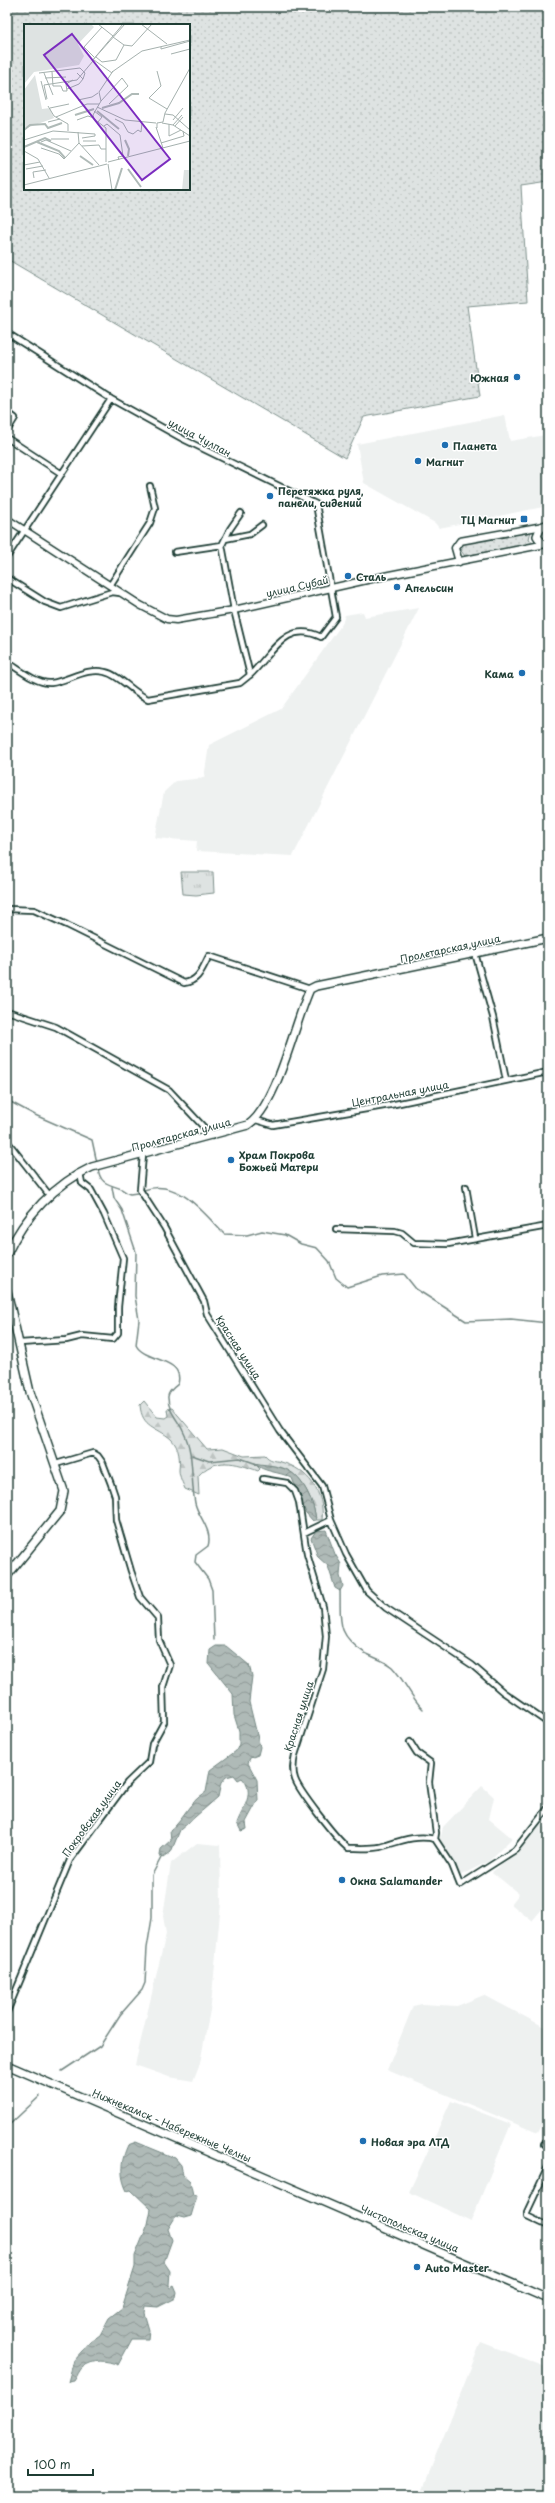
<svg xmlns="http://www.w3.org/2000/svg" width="555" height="2503" viewBox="0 0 555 2503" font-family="'Playpen Sans',sans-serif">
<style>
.built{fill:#eef1f0}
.grass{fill:url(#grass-dots);stroke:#7e908b;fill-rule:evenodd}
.forest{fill:url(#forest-firs);stroke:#7e908b}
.park{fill:url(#park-tufts);stroke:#7e908b}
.water{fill:url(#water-waves);stroke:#758883}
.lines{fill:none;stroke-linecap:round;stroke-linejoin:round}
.stream{stroke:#758883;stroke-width:1.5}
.street-casing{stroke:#1f3d34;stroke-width:8}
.secondary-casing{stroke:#1f3d34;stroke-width:9}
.primary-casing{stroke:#1f3d34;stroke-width:10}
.street{stroke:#fff;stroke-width:4.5}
.secondary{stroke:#fff;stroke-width:6}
.primary{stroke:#fff;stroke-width:7}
.poi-dot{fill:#1f6fb2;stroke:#fff;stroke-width:1.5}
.labels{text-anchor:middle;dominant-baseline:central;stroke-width:3;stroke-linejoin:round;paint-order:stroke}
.poi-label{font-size:10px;font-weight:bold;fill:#1f3d34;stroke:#fff;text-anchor:start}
.street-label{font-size:10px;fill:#1f3d34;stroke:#fff}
.inset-river{fill:none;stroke:#afbab7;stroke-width:2}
.inset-road{fill:none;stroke:#a5b1ae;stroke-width:1}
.view{fill:#7b2cbf;fill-opacity:0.15;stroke:#7b2cbf;stroke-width:2}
.inset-edge{fill:none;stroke:#1f3d34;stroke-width:2}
</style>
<defs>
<pattern id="grass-dots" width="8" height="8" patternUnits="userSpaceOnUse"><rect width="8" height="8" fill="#dee3e2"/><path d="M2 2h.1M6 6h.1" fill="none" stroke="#bec4c2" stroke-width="1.8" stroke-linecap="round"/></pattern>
<pattern id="forest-firs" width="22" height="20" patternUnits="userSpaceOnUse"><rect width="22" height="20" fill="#dee3e2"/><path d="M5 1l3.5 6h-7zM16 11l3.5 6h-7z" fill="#bec4c2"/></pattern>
<pattern id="park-tufts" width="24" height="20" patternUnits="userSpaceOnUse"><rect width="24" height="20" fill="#dee3e2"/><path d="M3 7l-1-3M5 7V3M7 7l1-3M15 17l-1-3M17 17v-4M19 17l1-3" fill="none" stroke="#bec4c2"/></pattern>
<pattern id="water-waves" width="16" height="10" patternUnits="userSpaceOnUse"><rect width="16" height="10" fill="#afbab7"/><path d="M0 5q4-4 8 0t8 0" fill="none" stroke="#8e9896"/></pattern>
</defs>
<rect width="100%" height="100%" fill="#fff"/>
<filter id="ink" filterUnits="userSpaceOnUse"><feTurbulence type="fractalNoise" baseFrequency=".025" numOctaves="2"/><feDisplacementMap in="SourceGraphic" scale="8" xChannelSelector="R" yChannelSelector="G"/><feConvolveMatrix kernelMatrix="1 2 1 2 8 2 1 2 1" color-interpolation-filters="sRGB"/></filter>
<g filter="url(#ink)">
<path class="built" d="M505 415 510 441 546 435 548 448V506L439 528 435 523 364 483 357 444Z
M419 608 293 856 196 851 197 841 155 838 164 792 176 781 204 778 209 745 281 709 342 624 345 615 363 612 365 617Z
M482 1786 494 1797 489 1819 512 1838 489 1861 459 1876 452 1860 440 1840 443 1827Z
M540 1824 548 1830V1902L532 1921 511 1904 519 1894 492 1872 517 1853Z
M197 1843 220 1845 221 1903 211 2005 200 2063 193 2081 169 2077 135 2065 166 1934 163 1916 171 1863Z
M484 1995 548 2029V2113L538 2133 387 2070 413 2006 422 2004 457 2006Z
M451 2101 511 2124 471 2221 409 2192Z
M481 2342 548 2368V2496H420Z"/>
<path class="grass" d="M7 7H548V182L521 186 528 301 467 306 480 396 364 417 345 458 7 259ZM25 25H189V189H25Z
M531 531 529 539 534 543 465 556 461 551 464 543Z"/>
<path class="forest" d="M144 1401 157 1417 165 1418 168 1416 167 1409 172 1408 207 1449 223 1448 244 1456 265 1455C270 1461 274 1460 281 1462 308 1469 325 1493 322 1520H316C314 1502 303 1475 283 1468 274 1465 264 1466 255 1464L260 1469 258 1471C235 1462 215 1457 198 1476L199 1495 185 1489C183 1484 179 1476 179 1470 180 1460 180 1448 171 1439 156 1426 142 1428 140 1405Z"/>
<path class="park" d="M181 872H213L214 893 196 895 183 894Z"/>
<path class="water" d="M254 1463C263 1465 273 1465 282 1468 302 1473 314 1502 316 1520L313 1521 306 1513 292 1478C279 1471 264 1473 254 1463Z
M326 1530 335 1554 341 1564 340 1576 343 1586 340 1591 335 1588 328 1566 318 1557 311 1538 316 1531Z
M216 1646H226L249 1665 252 1676 249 1702 260 1747 258 1755 250 1758 248 1763 257 1780 258 1800 246 1822 247 1829 241 1831 237 1823C243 1807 256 1793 242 1778L238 1780 234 1775 226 1777 221 1783 218 1797 180 1830 171 1852 163 1858 160 1856 161 1849 171 1840 170 1830C186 1816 187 1804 206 1792L210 1770 236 1751 239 1744V1731L234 1715 233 1694 209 1664 210 1650Z
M136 2142 175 2158 181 2165 183 2175 190 2181 193 2195 197 2196 191 2216 184 2218 176 2216 168 2229 172 2240 164 2262 170 2271 169 2285 171 2288 174 2286 177 2293 176 2298 158 2307 145 2306 144 2313 149 2330 148 2339H132L118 2365C107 2360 93 2359 83 2367 79 2370 77 2377 74 2381L68 2382 74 2360 90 2342 100 2335 109 2318 122 2308 135 2267V2256L148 2224 151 2209 131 2190 127 2191C119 2175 121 2160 128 2145Z"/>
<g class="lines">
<path class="stream" d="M7 1100 35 1115 92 1140 97 1163
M98 1167C99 1182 106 1184 119 1188 123 1189 125 1193 130 1194L137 1193
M112 1187 114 1198 122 1210 136 1252 135 1296 139 1320 136 1345C144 1362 185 1357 178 1384 174 1387 167 1392 168 1398 168 1411 178 1420 183 1431 195 1454 190 1478 195 1503 198 1517 213 1530 208 1546L196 1555 195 1562 208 1579 212 1590 214 1640
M144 1190C178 1178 203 1212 224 1234L247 1235 262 1231 285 1235 301 1244 317 1248 329 1261 336 1278 347 1287 382 1276 404 1274 416 1289 466 1321 511 1319 548 1323
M192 1455 209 1461 240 1458 257 1464
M340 1590C341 1620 335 1634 365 1653 374 1658 384 1660 392 1667 404 1679 411 1698 423 1709
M62 2071 100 2046 120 2015 142 1990 145 1983 147 1948 152 1918V1875L162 1856
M7 2127 40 2096"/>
<defs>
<path id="street" d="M7 333 111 399 183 439 316 504 336 617 321 637C285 619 272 655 250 675L234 610 222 545 230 529 241 513
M7 412 15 418 7 431
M7 438 62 474
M225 539 250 534 262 525
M175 552 222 545
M7 557 111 399
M7 578 45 602 61 608 112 592 120 593
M111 584 150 523 155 508 150 486
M7 662C19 669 36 684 51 683 68 681 87 667 105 672 120 675 133 693 148 699L240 683 250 675
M7 909 34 910 67 925 184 983C199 981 202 969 209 956L310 989
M475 953 493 1017 506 1080
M7 1011 56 1027 169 1090 212 1136
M256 1120 273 1125 390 1105 548 1072
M7 1141 50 1196
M143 1155 140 1190 164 1227 204 1301 207 1314 280 1431 322 1486 331 1520 346 1554 367 1591 386 1608 472 1665 503 1692 548 1723
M466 1187 475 1238
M336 1229 395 1231 402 1233 414 1243 448 1244 548 1226
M20 1343 66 1340 82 1336 113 1339 118 1333V1307L123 1258 104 1214 91 1190 82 1183 80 1173
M263 1479 287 1483 295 1491 299 1502 307 1554 323 1607 326 1636 323 1669 295 1755C293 1764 292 1771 295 1779 299 1791 337 1840 348 1848 358 1848 370 1849 380 1847 398 1842 416 1834 435 1839L452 1865 460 1885 515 1850 548 1808
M304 1533 331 1520
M410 1742 417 1753 431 1763 429 1782 436 1833 435 1839
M7 2012 70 1860 127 1783 149 1762 152 1744 164 1722 163 1687 170 1665 159 1640 158 1618 140 1597 131 1571 116 1520 115 1496 111 1484 103 1463 98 1456 93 1453 56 1464
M544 2144 548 2145
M548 2167 527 2212V2216L548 2226"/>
<path id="secondary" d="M7 519 140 605 167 619 176 620 234 610 389 575 546 544
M459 562 455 548 460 541 543 526"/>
<path id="primary" d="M548 524 541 527 537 536 541 542 548 543
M7 1254C24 1217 55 1184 92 1167L248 1125C278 1104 294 1024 310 989L316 986 548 938
M7 1291 30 1392 64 1491 60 1511 7 1576
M7 2065 548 2299"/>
</defs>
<use href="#street" class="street-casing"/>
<use href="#secondary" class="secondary-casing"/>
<use href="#primary" class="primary-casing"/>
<use href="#street" class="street"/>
<use href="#secondary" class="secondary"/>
<use href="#primary" class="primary"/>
</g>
</g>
<g class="poi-dot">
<circle cx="517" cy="377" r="4"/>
<circle cx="445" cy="445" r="4"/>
<circle cx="418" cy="461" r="4"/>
<circle cx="270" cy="496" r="4"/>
<rect x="520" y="515" width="8" height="8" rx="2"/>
<circle cx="348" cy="576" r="4"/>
<circle cx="397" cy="587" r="4"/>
<circle cx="522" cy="673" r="4"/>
<circle cx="231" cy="1160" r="4"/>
<circle cx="342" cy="1880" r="4"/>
<circle cx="363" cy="2141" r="4"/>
<circle cx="417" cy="2267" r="4"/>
</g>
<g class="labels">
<g class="poi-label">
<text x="509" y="377" text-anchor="end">Южная</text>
<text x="453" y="445">Планета</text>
<text x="426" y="461">Магнит</text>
<text x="278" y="490">Перетяжка руля,<tspan x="278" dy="12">панели, сидений</tspan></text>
<text x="516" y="519" text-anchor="end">ТЦ Магнит</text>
<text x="356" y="576">Сталь</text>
<text x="405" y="587">Апельсин</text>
<text x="514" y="673" text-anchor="end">Кама</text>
<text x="239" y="1154">Храм Покрова<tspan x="239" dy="12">Божьей Матери</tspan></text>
<text x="350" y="1880">Окна Salamander</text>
<text x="371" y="2141">Новая эра ЛТД</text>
<text x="425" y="2267">Auto Master</text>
</g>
<g class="street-label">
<text transform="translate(200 437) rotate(28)">улица Чулпан</text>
<text transform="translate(297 586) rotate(-13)">улица Субай</text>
<text transform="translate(450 948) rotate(-12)">Пролетарская улица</text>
<text transform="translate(400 1093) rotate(-11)">Центральная улица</text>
<text transform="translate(181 1134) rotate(-15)">Пролетарская улица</text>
<text transform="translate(239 1347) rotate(57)">Красная улица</text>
<text transform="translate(298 1716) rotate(-72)">Красная улица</text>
<text transform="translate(91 1818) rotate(-54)">Покровская улица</text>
<text transform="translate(172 2125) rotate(23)">Нижнекамск - Набережные Челны</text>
<text transform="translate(410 2228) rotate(23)">Чистопольская улица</text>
</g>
</g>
<g transform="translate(24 24)">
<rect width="166" height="166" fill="#fff"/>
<path d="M0 0H67L70 3 54 20 60 32 55 41 10 48 0 60Z" fill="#dee3e2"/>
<path d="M160 146H166V166H158Z" fill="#dee3e2"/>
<path d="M11 51 18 85 26 84 30 94 0 105V66Z" fill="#dee3e2"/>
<path class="inset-river" d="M78 84 95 79 108 70H115M73 87 95 105M51 91 70 85M0 106 6 101 21 100 24 104 38 99M101 116 105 125 104 132M13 118 35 127 41 134M0 123 21 114 27 117M56 132 69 141M104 145 117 163M91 166 98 144"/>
<path class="inset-road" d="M74 0 89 12M99 0 68 37 101 0M117 0 143 20M139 0H153M89 13 100 21 108 22 128 0M137 23V25L166 17M147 30 166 25M70 33 60 23 78 3M72 33 78 38 92 36 100 21M70 36 88 49M133 47 137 62 125 74 143 85M28 48 29 62H37L39 67H43L42 60 49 56M88 48 118 27 166 16M15 49 56 44 61 49 59 55 53 49M20 49 29 71M21 54 42 53M17 57 22 76M43 65 55 60 59 55M23 75 20 61 53 56 69 37M54 76 68 73 74 69M77 77 98 54 104 62 85 80M24 82 30 92 44 100V107M73 83 101 96 132 99M26 84 45 80M70 87 78 93 74 98M141 90 149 91 166 106M32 93 63 80H75M91 95 99 99 104 108 109 110 114 106 117 108 118 99M53 96 64 92 70 94M149 96 159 84M24 98 36 95M138 99 149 101 166 112M145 100V112L157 106M149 101 158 91M80 102 83 100 96 111 99 132 94 133 95 136M151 102 159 93M132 103 139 124M133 104V99L139 98 141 89 166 44M54 108 55 119 75 141M27 115H45M0 116 29 107 71 110V112L58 114M59 117H72M17 118 22 116 47 127M137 119 160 112 159 107M58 122 75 121 77 125H82M17 124 35 130 40 135 55 119M0 127 14 135 25 154M82 138V104L70 95 69 91 77 77 75 68 89 47M84 138 166 117M84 140 88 166M0 141 16 138M2 145 19 142M10 154 9 148 22 146M0 161 83 140"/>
<path class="view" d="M48 10 146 135 118 156 20 31Z"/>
<rect width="166" height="166" class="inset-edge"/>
</g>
<rect width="555" height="2503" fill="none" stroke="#fff" stroke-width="24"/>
<rect x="12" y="12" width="531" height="2479" fill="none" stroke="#1f3d34" stroke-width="1.5" filter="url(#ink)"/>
<path d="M28 2469v6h65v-6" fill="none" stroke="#1f3d34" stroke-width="2"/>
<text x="34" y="2469" font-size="12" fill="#1f3d34" stroke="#ffffff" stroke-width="3" paint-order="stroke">100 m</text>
</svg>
